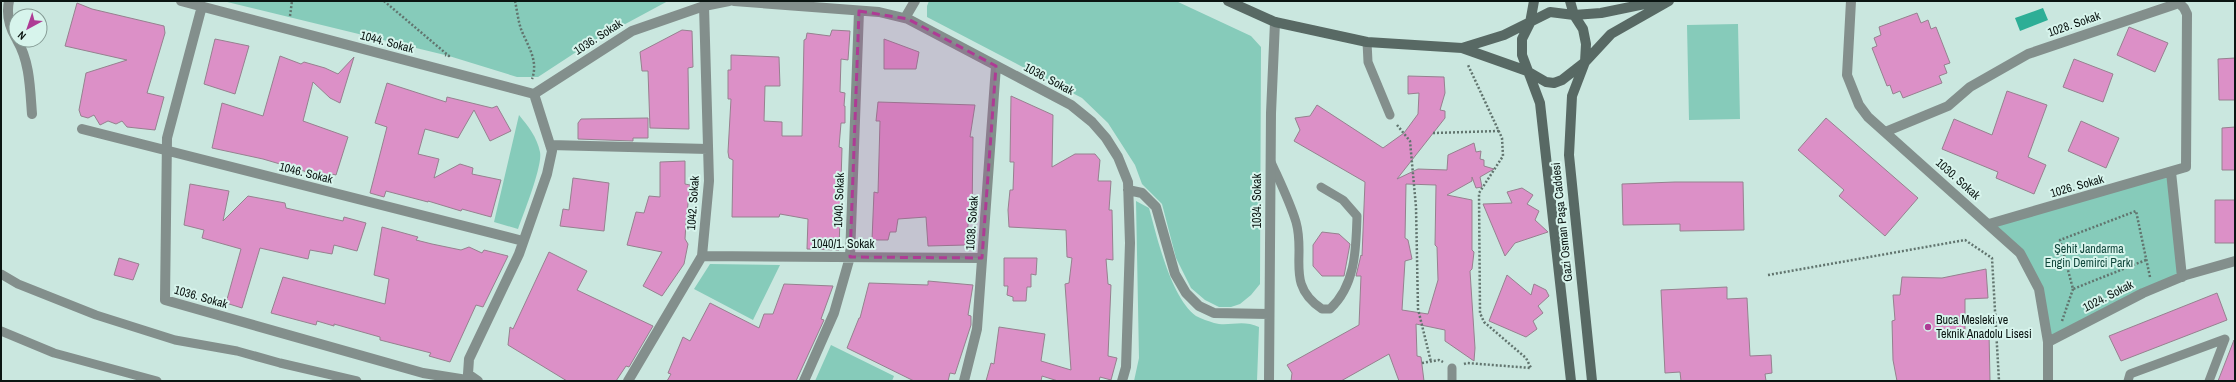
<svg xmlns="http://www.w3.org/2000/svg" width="2236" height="382" viewBox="0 0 2236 382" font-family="'Archivo Narrow',sans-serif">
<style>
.green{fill:#86cbba}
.water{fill:#2dae96}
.building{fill:#dc90c7;stroke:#96818f;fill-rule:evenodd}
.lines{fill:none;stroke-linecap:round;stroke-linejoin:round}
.path{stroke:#61746e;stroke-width:2.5;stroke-dasharray:2 2;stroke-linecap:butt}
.service{stroke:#838f8c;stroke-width:9}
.minor{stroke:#838f8c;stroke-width:10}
.secondary{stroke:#586964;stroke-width:10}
.marked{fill:#ae3b95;fill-opacity:0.2;stroke:#ae3b95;stroke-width:3;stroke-dasharray:8 5;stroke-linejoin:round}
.poi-dot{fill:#ae3b95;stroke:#d7f4ec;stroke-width:1.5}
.labels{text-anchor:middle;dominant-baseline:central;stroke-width:4;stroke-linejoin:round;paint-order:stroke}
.street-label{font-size:12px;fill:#0b1512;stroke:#d7f4ec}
.park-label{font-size:12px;fill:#11463b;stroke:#d7f4ec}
.poi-label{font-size:12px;fill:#0b1512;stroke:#d7f4ec;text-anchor:start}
</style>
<rect width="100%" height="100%" fill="#cae7df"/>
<path class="green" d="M223 1H668L590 43 538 77H517L449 56Z
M929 1H1176L1251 36 1261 47 1260 284 1251 295 1240 304 1231 307H1219L1205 300 1191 288 1176 258 1162 204 1142 184 1135 165 1108 123 1082 98 927 17V6Z
M1738 24 1740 119 1689 120 1687 25Z
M519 115C528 126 537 137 540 152 543 165 523 215 518 229L494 222Z
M2171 172 2182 277 2048 342 2031 273 1989 224Z
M1136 201 1149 208C1157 237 1171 298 1196 316 1201 319 1209 321 1214 323 1229 327 1242 319 1259 327L1257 381H1134L1139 358Z
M710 264 780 265 753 320 694 289Z
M831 345 894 376 892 381H815Z"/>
<path class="water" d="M2043 8 2048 20 2020 31 2015 18Z"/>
<path class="building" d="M77 3 92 9 164 26 165 33 147 93 164 97 155 130 127 127 122 121 116 124 108 121 100 125 94 115 88 118 81 116 79 110 86 73 127 60 65 46Z
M1917 13 1921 23 1928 20 1931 29 1936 27 1950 63 1944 65 1947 73 1939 76 1942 83 1903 98 1900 91 1893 94 1890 85 1887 86 1872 48 1877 46 1874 38 1881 35 1879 27Z
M2129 27 2168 43 2155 72 2117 55Z
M682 30 692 31 693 67 688 68 689 129 650 128 648 71H642L640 52Z
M832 30 850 31 848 60 841 59 840 92 845 93 844 106H845V123H841L839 147 842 148 839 250 807 249 808 219 780 214 779 217H732L733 160 729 158 728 152 731 99H728V70H731V55L779 57 780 86H765L764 121 782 122V136H802L804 40 806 39 807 33 830 36Z
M215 39 249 46 235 94 204 84Z
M884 39 919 52 916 69H884Z
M280 56 301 64 304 62 325 68 338 74 354 57 340 103 330 98 313 82 303 121 348 137 336 175 332 174 331 179 263 159 212 148 222 103 263 116Z
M2235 58V100H2219L2218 59Z
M2074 59 2113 74 2103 102 2063 87Z
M1408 76 1444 77 1445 93 1440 110 1445 111V118L1397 179 1418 169 1447 170 1448 155 1474 143 1476 152 1481 151 1480 159 1484 160V166L1494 169 1480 177 1482 187 1476 188 1472 177V181L1447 195 1472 200V250L1474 252 1472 269 1470 271 1475 348 1474 361 1445 341V330L1416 324 1417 356 1421 357 1424 381H1399L1389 354 1341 381H1291L1292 373 1287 365 1359 325 1361 276H1356L1361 255 1362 256 1365 182 1294 141 1300 130 1295 118 1310 116 1317 105 1383 148 1404 133 1418 114 1419 93 1408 94ZM1406 184 1436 185 1435 245 1437 247 1438 280 1428 314 1402 310 1405 261 1412 259 1408 240 1405 238Z
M387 83 446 102 447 97 492 108 497 106 511 131 490 141 474 110 458 138 425 129 418 154 439 159 434 178 460 164 473 168 472 174 501 180 491 217 462 209 461 211 428 201V202L386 191 384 197 370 193 387 127 375 123Z
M2007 91 2047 105 2028 157 2046 165 2034 194 1996 178 1998 172 1942 149 1954 119 1992 135Z
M1011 96 1053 115 1052 167 1075 154H1095L1100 160 1098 181H1111L1109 210H1112L1113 260 1106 259 1108 284 1111 285 1108 356 1117 358 1111 380 1100 377 1099 381H1058L1042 376 1041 381H986L991 363 994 364 999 327 1045 334 1041 361 1071 370 1065 284 1069 283 1072 258 1067 257 1066 230 1009 227 1008 210 1010 190H1013L1014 162H1010Z
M878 102 975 105 970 137H973L972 216H969L966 245 928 246 926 217 898 219 896 232H890L888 240H872L874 192 878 193 880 121H876Z
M648 118V138H633V141L578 139V123L581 119Z
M1826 118 1918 198 1885 236 1839 196 1844 190 1798 150Z
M2081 121 2119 138 2106 168 2068 151Z
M2235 127V170H2222V128Z
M685 161V184L690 185 686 223 685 239 688 244 684 264 662 296 643 286 662 252 627 245 636 212 644 213 649 196 660 197V162Z
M573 178 609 183 604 231 560 226 563 209 569 210Z
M1675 182H1743L1744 230 1680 231V224L1623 225 1622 184Z
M190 184 229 191 223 221 248 196 285 203 286 208 343 221 344 217 366 223 357 251 334 245 332 254 310 250 308 259 260 248 242 308 226 303 241 249 202 238 204 230 184 225Z
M1522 188 1533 195 1527 204 1539 211 1535 220 1548 232 1515 243 1505 256 1483 204 1512 203 1507 192Z
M2215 200H2235V243H2215Z
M382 227 418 237 416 240 432 244 461 250 469 247 482 253 484 250 508 256 483 307 476 305 450 362 429 356 431 353 380 340V337L334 324V326L317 321 316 325 271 313 283 277 385 304 389 279 374 275Z
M1322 232 1339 234 1350 244 1344 276H1322L1313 266V245Z
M549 252 587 271 577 290 653 326 629 367 626 366 616 381H567L508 345 510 327 513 329Z
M119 258 139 264 133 280 114 275Z
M1004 258H1037L1036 275 1031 274V287H1027L1026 301H1013V297L1007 295 1008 286H1004Z
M1986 269 1988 298 1965 299V334L1989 333 1990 381H1897L1893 360 1892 321 1895 320 1893 295H1900L1902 277 1942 278Z
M1507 275 1531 295 1534 284 1546 290 1549 296 1538 306 1543 313 1533 321 1537 329 1526 337 1489 321Z
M928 281 973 285 968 315 971 316V325L955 374 950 373 948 381H914L847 348 859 318H860L869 283 928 285Z
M784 284 833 286 821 319 824 320 796 381H667L671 374 668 373 683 337 690 341 710 303 759 328 764 314H773Z
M1727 287V299L1747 298 1750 356 1771 355 1772 373 1765 374 1766 381H1681L1680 372 1665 373 1661 290Z
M2217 293 2227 320 2121 361 2109 336Z
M2234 340 2235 381H2218Z"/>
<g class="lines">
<path class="path" d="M384 1 449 56 445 55
M515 1C517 10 518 20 521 29 527 45 539 60 532 79
M290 16 292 1
M1397 125 1410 141 1416 207 1418 309 1431 362
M1433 133 1499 131
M2146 260 2073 289 2060 240 2136 211 2150 277
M1768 275 1965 240 1992 258 1999 381
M2062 321 2073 289
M1422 363 1439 360 1443 362
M1464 364 1467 363 1531 368 1526 358 1484 322 1480 313 1479 193 1503 156 1502 138 1468 65"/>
<path class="service" d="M1367 42 1368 62 1390 115
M1271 162C1280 182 1290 202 1296 222 1306 257 1285 284 1322 309H1330C1356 285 1356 248 1357 216L1343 200 1321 187
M1 274 18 284 96 315 175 340 237 351 280 363 357 381
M1 331 54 353 157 381
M1452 381V368
M2128 381 2130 374 2225 339 2209 381"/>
<path class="minor" d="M9 1C6 15 9 26 16 38
M181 1 534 94
M734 1 879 12 908 19 1071 105 1092 122 1106 138 1118 157 1128 182 1130 243 1126 367 1122 381
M1851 1 1847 75 1859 105 1868 117 2020 253 2039 289 2048 342V381
M202 6 167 138 165 300 423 373 473 381
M905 18 915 1
M17 40C30 62 30 89 32 114
M534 94 632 31 704 6 729 1
M82 129 523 241
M1885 132 1948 106 1970 87 2028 54 2179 3 2184 8 2187 14 2186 167 1989 224
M550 145 708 149
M2171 172 2182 277
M1128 190 1142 193 1156 207 1175 274 1186 293 1199 306 1214 313 1269 314
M702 256 982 258
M2048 342 2143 293 2186 275 2235 261
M478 381 468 374 469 359 519 254 547 174 552 151 534 94
M628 381 702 256 709 181 704 6
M804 381 834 313 850 257 859 11
M964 381 977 329 996 66
M1269 381 1271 113 1275 22"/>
<path class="secondary" d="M1228 1 1275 22 1367 42 1462 48 1527 71 1546 82 1554 83 1562 80 1585 62 1611 34 1669 1
M1534 1 1530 23 1522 39V55L1540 103 1571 381
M1570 1 1574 15 1583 29 1586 44 1585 62 1572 96 1569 155 1592 381
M1462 48 1504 35 1550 12 1574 15 1601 13 1659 1"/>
</g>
<path class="marked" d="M859 11 908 19 996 66 982 258 850 257Z"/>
<circle class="poi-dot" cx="1928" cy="327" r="4"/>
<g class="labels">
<g class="street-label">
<text transform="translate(2074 24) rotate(-19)">1028. Sokak</text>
<text transform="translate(598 37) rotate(-33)">1036. Sokak</text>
<text transform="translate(387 42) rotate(15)">1044. Sokak</text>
<text transform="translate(1049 79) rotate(28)">1036. Sokak</text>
<text transform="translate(306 173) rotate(14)">1046. Sokak</text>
<text transform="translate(1958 179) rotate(42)">1030. Sokak</text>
<text transform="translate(2077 186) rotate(-16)">1026. Sokak</text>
<text transform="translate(839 200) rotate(-88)">1040. Sokak</text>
<text transform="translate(1257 201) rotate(-90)">1034. Sokak</text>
<text transform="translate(693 203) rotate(-86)">1042. Sokak</text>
<text transform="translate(1562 222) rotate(-96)">Gazi Osman Paşa Caddesi</text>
<text transform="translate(972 223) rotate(-86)">1038. Sokak</text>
<text x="843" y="244">1040/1. Sokak</text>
<text transform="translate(2108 296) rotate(-27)">1024. Sokak</text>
<text transform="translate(201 297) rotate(16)">1036. Sokak</text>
</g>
<g class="park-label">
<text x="2089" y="249">Şehit Jandarma<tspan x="2089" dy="14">Engin Demirci Parkı</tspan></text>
</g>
<g class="poi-label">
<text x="1936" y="320">Buca Mesleki ve<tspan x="1936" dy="14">Teknik Anadolu Lisesi</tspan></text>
</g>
</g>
<rect width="2236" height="382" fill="none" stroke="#0b1512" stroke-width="4"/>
<g transform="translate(28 28) rotate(220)"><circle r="19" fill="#d7f4ec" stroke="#859b95"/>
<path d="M0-3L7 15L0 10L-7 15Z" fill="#ae3b95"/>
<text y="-6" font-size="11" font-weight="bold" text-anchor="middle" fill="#0b1512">N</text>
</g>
</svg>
